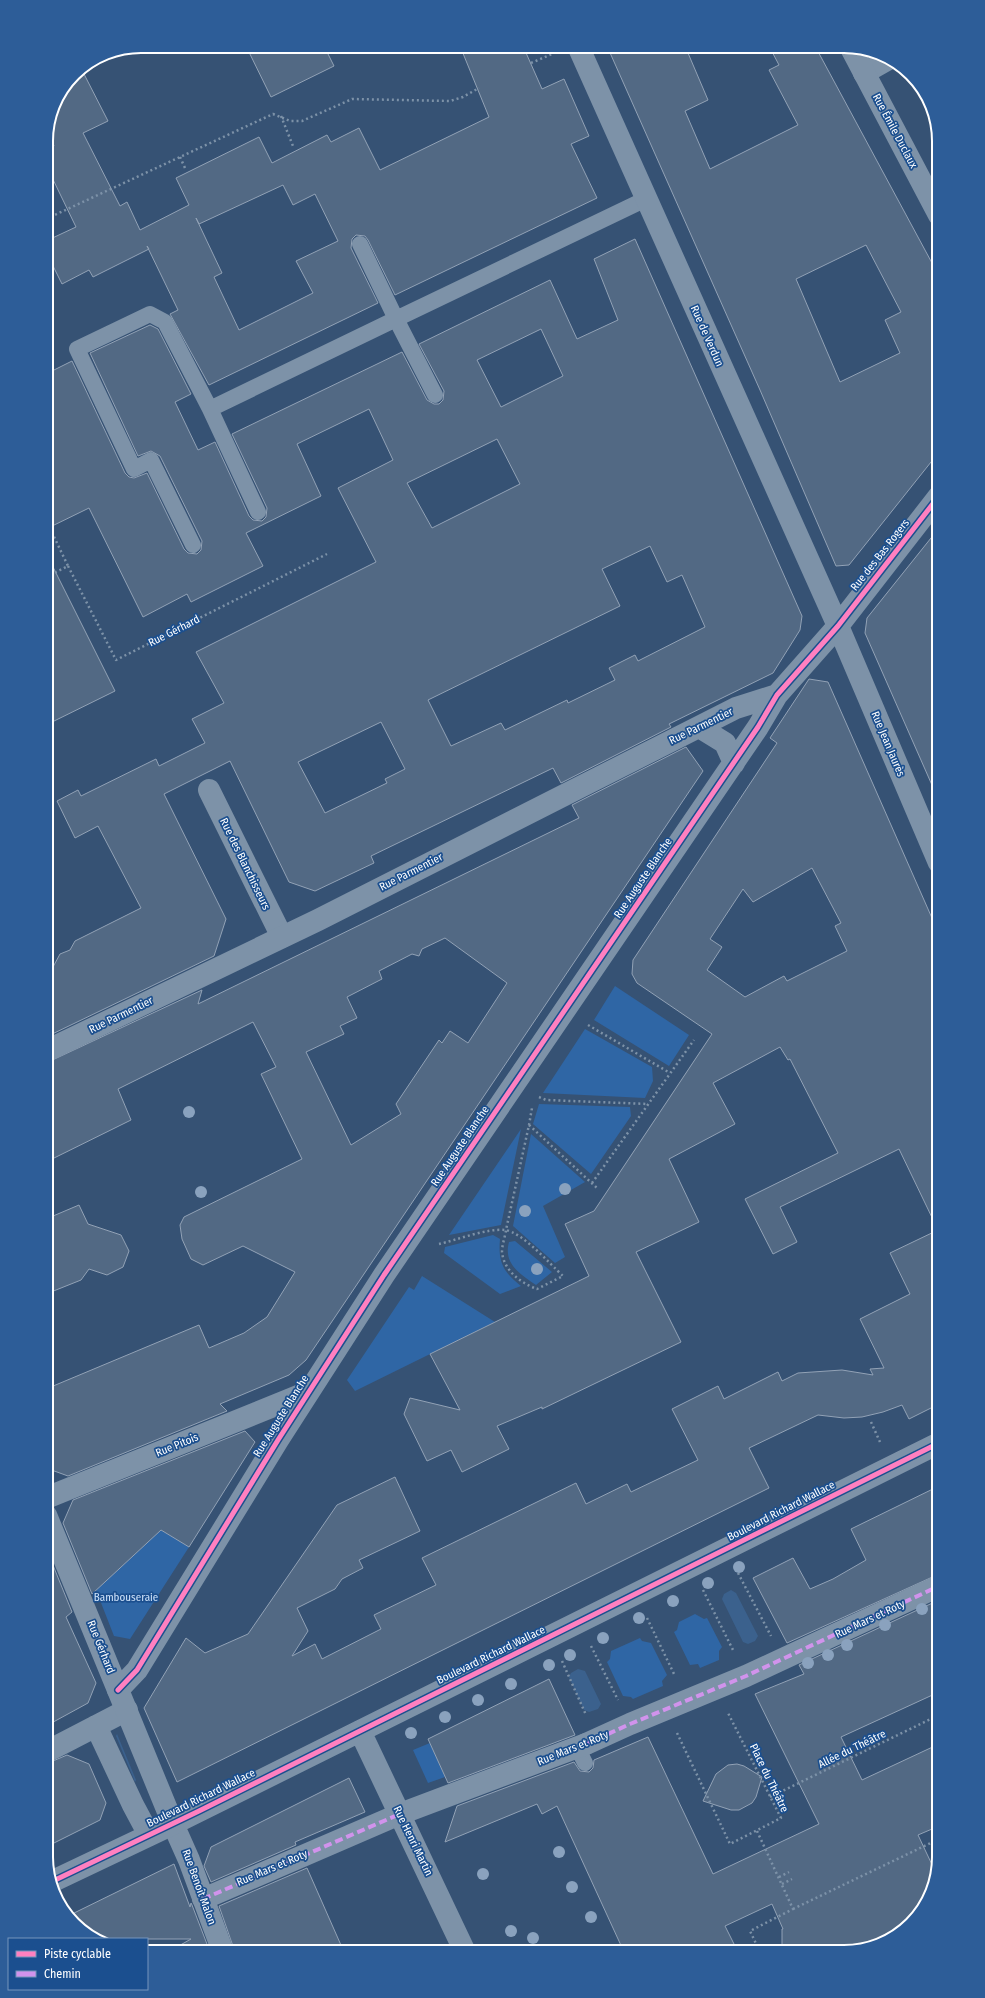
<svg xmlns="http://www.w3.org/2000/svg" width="985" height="1998" viewBox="0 0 985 1998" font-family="'Fira Sans Condensed',sans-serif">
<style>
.green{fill:#2f66a5}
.water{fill:#3b618d}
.building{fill:#526984;stroke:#92a2b6;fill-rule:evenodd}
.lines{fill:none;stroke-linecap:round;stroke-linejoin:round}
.path{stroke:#7d92a8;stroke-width:2.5;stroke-dasharray:2 3;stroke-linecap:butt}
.service{stroke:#7d92a8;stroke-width:16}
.pedestrian{stroke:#7d92a8;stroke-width:22}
.minor{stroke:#7d92a8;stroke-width:22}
.tertiary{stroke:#7d92a8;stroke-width:22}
.quiet{stroke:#d193ec;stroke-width:4;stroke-dasharray:8 4;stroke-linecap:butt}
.cycleway-casing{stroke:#1b4f8f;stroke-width:8}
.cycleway{stroke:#ff80c0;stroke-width:5}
.tree{fill:#8aa2be}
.labels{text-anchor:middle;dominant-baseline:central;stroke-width:3.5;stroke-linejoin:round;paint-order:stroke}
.street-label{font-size:11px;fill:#fff;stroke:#1b4f8f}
.park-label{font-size:11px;fill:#cfe3fa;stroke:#1b4f8f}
.rim{fill:none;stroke:#fff;stroke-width:2}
</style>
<rect width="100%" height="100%" fill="#365274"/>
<path class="green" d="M615 986 689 1035 669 1066 594 1020Z
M585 1029 652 1067 653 1081 645 1098 543 1093Z
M539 1104 630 1107 631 1116 591 1174 533 1124Z
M521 1129 501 1225 449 1235Z
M531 1134 585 1182 543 1206 565 1257 555 1263 513 1226Z
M493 1235 500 1239C498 1262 503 1272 521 1286L500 1294 444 1253 445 1247Z
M515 1241 552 1272 536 1285C520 1274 503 1264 509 1242Z
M422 1276 495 1322 355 1391 347 1380 409 1287 414 1290Z
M161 1530 189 1547 130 1639 114 1636 96 1590Z
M695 1614 704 1619 707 1618 722 1647 719 1651V1660L700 1668 698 1664 690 1665 674 1632 677 1630 679 1622Z
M640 1638 642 1641 651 1643 667 1675 662 1681 663 1686 633 1699 631 1697 623 1696 607 1662 610 1659 611 1651Z
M430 1743 445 1777 428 1783 413 1750Z"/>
<path class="water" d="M731 1590 736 1593 758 1636 755 1641 748 1644 743 1642 722 1599 724 1594Z
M578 1669 585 1671 601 1704 598 1709 589 1712 584 1710 569 1677 571 1673Z
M117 1734 136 1780 135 1782 116 1736Z"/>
<path class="building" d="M246 46H324L334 66 271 97Z
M460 46H523L542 89 564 79 589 136 571 144 597 198 395 295 368 240 365 236 356 235 352 239 351 248 378 303 209 385 170 314 178 310 147 246 149 249 93 277 89 270 62 284 46 252V241L76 227 46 165V150L54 146 48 128 53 104 68 82 84 74 108 121 83 133 120 206 127 202 140 230 189 205 176 178 259 137 272 163 327 135 331 142 359 128 380 170 489 117ZM283 185 293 205 315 194 338 241 296 261 313 293 239 330 214 277 222 273 196 218 199 224Z
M607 46H685L708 100 685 111 710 169 798 125 769 70 779 65 769 46H815L939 276V452L849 565 836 566 760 390ZM866 245 901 312 885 320 900 353 840 382 796 279Z
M635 239 802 616 800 630 773 673 669 724 671 727 561 783 553 768 371 856 374 863 315 891 289 882 230 761 164 794 226 919 214 956 46 1037V980L60 954 70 950 75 941 141 908 98 826 75 838 57 801 78 790 81 796 156 759 159 766 205 743 192 719 224 703 196 652 376 562 338 488 393 460 369 409 297 444 321 496 246 533 263 566 191 602 187 594 143 617 89 508 46 529V374L72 361 125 473 129 477 134 478 147 473 184 549 188 553 197 554 201 550 202 541 160 456 151 451 138 456 90 353 150 325 158 329 191 394 175 402 198 450 215 442 249 516 253 520 262 521 266 517 267 508 232 434 402 352 427 400 434 404H439L443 400 444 391 419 344 550 280 577 339 618 320 594 259ZM541 329 563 376 501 407 477 360ZM497 439 520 484 432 528 407 483ZM650 546 667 582 682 575 705 627 638 661 635 655 609 668 615 680 568 703 567 700 505 730 501 723 451 746 428 700 620 606 602 569ZM381 722 405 769 385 779 387 783 325 813 298 762Z
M939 528V663L936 664 939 670V801L865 633 867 618Z
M46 553 115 691 46 725Z
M809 679 828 682 939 934V1404L909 1419 902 1405 883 1412 862 1417 844 1418 818 1415 749 1448 769 1488 177 1782 144 1708 186 1638 205 1653 248 1634 337 1505 395 1477 420 1531 359 1560 363 1568 342 1579 335 1589 297 1608 308 1631 292 1656 315 1644 322 1659 381 1629 374 1615 436 1585 422 1558 576 1483 586 1504 627 1484 631 1492 698 1460 672 1409 718 1386 724 1399 778 1372 782 1381 798 1373 842 1370 873 1375 870 1369 884 1368 860 1319 910 1294 890 1253 938 1230 899 1149 780 1207 797 1242 773 1254 745 1199 838 1153 790 1059 788 1060 780 1047 713 1083 735 1124 669 1159 699 1222 636 1252 681 1342 542 1409V1407L497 1426 509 1449 462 1472 451 1450 427 1461 404 1414 410 1398 460 1410 430 1354 589 1276 565 1224 594 1211 712 1034 637 983 632 974 633 960 777 743 770 738ZM812 868 841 923 835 926 847 951 787 981 784 976 745 997 707 970 722 947 710 939 743 889 753 902Z
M686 747 703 771 306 1360 289 1375 220 1404 227 1411 68 1476 46 1468V1389L199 1325 209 1348 244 1333 267 1317 295 1272 243 1246 203 1265 191 1259 182 1239 180 1225 184 1217 302 1159 261 1074 276 1067 253 1022 118 1089 131 1120 46 1162V1063L202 990 198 1004 579 818 572 805ZM445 938 507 983 468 1043 450 1031 442 1043 439 1040 396 1104 401 1114 351 1145 306 1052 344 1034 340 1026 357 1018 347 997 382 979 379 971 412 954 419 956 422 949Z
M79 1205 88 1224 121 1235 129 1251 123 1267 107 1275 89 1269 81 1280 46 1294V1219Z
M245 1431 255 1442 189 1547 161 1530 92 1594 63 1523 73 1500Z
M939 1486V1574L787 1643 753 1578 793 1558 810 1589 833 1579 866 1560 851 1529Z
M48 1553 72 1612 66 1617 96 1683 88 1703 46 1726V1557Z
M939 1600V1692L841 1737 862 1780 939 1744V1826L918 1835 935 1871 923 1909 880 1945 844 1952H782V1929H783L772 1904 725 1926 738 1952H624L557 1806 542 1814 537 1804 445 1842 457 1806 574 1762 580 1771 589 1772 593 1768 594 1760 648 1737 713 1874 819 1824 755 1694 804 1674 799 1665Z
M549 1679 575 1735 448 1783 428 1739Z
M67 1755 89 1764 106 1803 100 1820 46 1847V1764Z
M737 1764 744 1766 762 1777 756 1797 752 1803 739 1810H731L703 1801 716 1774 728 1765Z
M349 1778 365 1812 295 1842 296 1845 211 1882 204 1866 211 1847Z
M174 1864 190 1907 191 1903 192 1905 210 1952H168L191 1939H101L83 1933 70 1915Z
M307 1868 344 1952H235L219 1906Z"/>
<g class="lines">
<path class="path" d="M531 63 552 54
M281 116 293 146
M180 157 185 168
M46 219 273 114 290 121H302L352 99 450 101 463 97 479 88
M68 566 116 660 327 554
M46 577 68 566 46 520
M588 1025 670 1073
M539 1097 546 1100 648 1104
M529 1125 597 1188
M592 1183 694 1040
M439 1244C457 1240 487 1228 505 1230 522 1232 550 1264 563 1276L537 1289C521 1283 504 1271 502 1252 502 1245 505 1237 506 1230L529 1125 532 1108
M871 1422 880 1442
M738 1573 771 1636
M703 1590 734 1652
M647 1618 675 1676
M591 1646 618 1700
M562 1661 586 1715
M677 1733 730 1844 781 1818 728 1713
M770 1797 939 1715
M757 1831 793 1909 750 1931 760 1952
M779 1877 789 1872
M782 1884 792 1879
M793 1909 939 1839"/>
<path class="service" d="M360 244 396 319 646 199
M210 409 258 512
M193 545 151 460 134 469 77 349 150 314 165 322 210 409 396 319 435 395
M577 1747 585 1763"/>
<path class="pedestrian" d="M586 1744 630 1724 746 1676 939 1586
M203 1899 400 1814"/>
<path class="minor" d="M864 73 887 60
M209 790 282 937
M46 1498 308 1392
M46 1515 118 1690
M96 1726 133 1805 149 1835
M360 1731 465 1952
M46 1752 127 1710
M400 1814 586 1744
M223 1952 189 1860 173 1824 939 1443"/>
<path class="tertiary" d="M578 46 838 626 939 863
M850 46 939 215
M699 727 725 743 734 763
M46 1051 318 920 736 708 777 695
M51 1882 173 1824 118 1690 137 1670 278 1440 384 1275 758 727 777 695 838 626 939 496"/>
<path class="quiet" d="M586 1744 630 1724 746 1676 939 1586
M203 1899 400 1814"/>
<defs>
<path id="cycleway" d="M118 1690 137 1670 278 1440 384 1275 758 727 777 695 838 626 939 496
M51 1882 199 1811 939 1443"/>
</defs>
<use href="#cycleway" class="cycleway-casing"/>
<use href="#cycleway" class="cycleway"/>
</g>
<g class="tree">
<circle cx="189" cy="1112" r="6"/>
<circle cx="565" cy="1189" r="6"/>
<circle cx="201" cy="1192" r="6"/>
<circle cx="525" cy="1211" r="6"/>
<circle cx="537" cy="1269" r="6"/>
<circle cx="739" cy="1567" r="6"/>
<circle cx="708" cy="1583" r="6"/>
<circle cx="673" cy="1601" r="6"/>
<circle cx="922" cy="1609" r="6"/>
<circle cx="639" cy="1618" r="6"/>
<circle cx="885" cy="1625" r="6"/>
<circle cx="603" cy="1638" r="6"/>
<circle cx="847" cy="1645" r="6"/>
<circle cx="570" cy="1655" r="6"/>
<circle cx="828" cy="1655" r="6"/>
<circle cx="808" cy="1663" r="6"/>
<circle cx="549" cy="1665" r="6"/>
<circle cx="511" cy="1684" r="6"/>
<circle cx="478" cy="1700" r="6"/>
<circle cx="445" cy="1717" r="6"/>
<circle cx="411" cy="1733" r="6"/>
<circle cx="559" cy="1852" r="6"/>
<circle cx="483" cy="1874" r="6"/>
<circle cx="572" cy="1887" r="6"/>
<circle cx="591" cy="1917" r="6"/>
<circle cx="511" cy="1931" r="6"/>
<circle cx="533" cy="1938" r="6"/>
</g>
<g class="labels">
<g class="street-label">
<text transform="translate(895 131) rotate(62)">Rue Émile Duclaux</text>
<text transform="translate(707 336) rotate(66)">Rue de Verdun</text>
<text transform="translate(880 555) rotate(-52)">Rue des Bas Rogers</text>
<text transform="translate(174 631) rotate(-27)">Rue Gérhard</text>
<text transform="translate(701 726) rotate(-26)">Rue Parmentier</text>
<text transform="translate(888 744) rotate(67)">Rue Jean Jaurès</text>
<text transform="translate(245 864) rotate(64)">Rue des Blanchisseurs</text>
<text transform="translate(411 872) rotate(-27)">Rue Parmentier</text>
<text transform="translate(643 878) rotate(-56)">Rue Auguste Blanche</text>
<text transform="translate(121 1015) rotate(-26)">Rue Parmentier</text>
<text transform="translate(460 1146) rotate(-56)">Rue Auguste Blanche</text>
<text transform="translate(281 1416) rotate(-58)">Rue Auguste Blanche</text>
<text transform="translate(177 1445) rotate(-22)">Rue Pitois</text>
<text transform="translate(781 1511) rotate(-27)">Boulevard Richard Wallace</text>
<text transform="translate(870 1619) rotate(-25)">Rue Mars et Roty</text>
<text transform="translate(101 1647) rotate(68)">Rue Gérhard</text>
<text transform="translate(491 1655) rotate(-26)">Boulevard Richard Wallace</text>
<text transform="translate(573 1748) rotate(-22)">Rue Mars et Roty</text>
<text transform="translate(852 1749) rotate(-26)">Allée du Théâtre</text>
<text transform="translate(769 1778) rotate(64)">Place du Théâtre</text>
<text transform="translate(201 1798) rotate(-26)">Boulevard Richard Wallace</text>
<text transform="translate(413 1841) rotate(64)">Rue Henri Martin</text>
<text transform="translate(272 1868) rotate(-23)">Rue Mars et Roty</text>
<text transform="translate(199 1887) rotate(70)">Rue Benoît Malon</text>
</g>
<g class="park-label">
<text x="126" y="1597">Bambouseraie</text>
</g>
</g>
<path d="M0 0H985V1998H0ZM141 53H844A88 88 0 0 1 932 141V1857A88 88 0 0 1 844 1945H141A88 88 0 0 1 53 1857V141A88 88 0 0 1 141 53Z" fill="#2d5d98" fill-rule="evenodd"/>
<path class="rim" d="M141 53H844A88 88 0 0 1 932 141V1857A88 88 0 0 1 844 1945H141A88 88 0 0 1 53 1857V141A88 88 0 0 1 141 53Z"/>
<rect x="8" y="1938" width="140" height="52" fill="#1b4f8f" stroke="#7695bc"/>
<rect x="16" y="1951" width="20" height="6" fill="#ff80c0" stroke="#7695bc"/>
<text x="44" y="1958" font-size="12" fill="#ffffff">Piste cyclable</text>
<rect x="16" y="1971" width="20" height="6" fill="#d193ec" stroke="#7695bc"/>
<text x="44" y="1978" font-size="12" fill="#ffffff">Chemin</text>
</svg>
